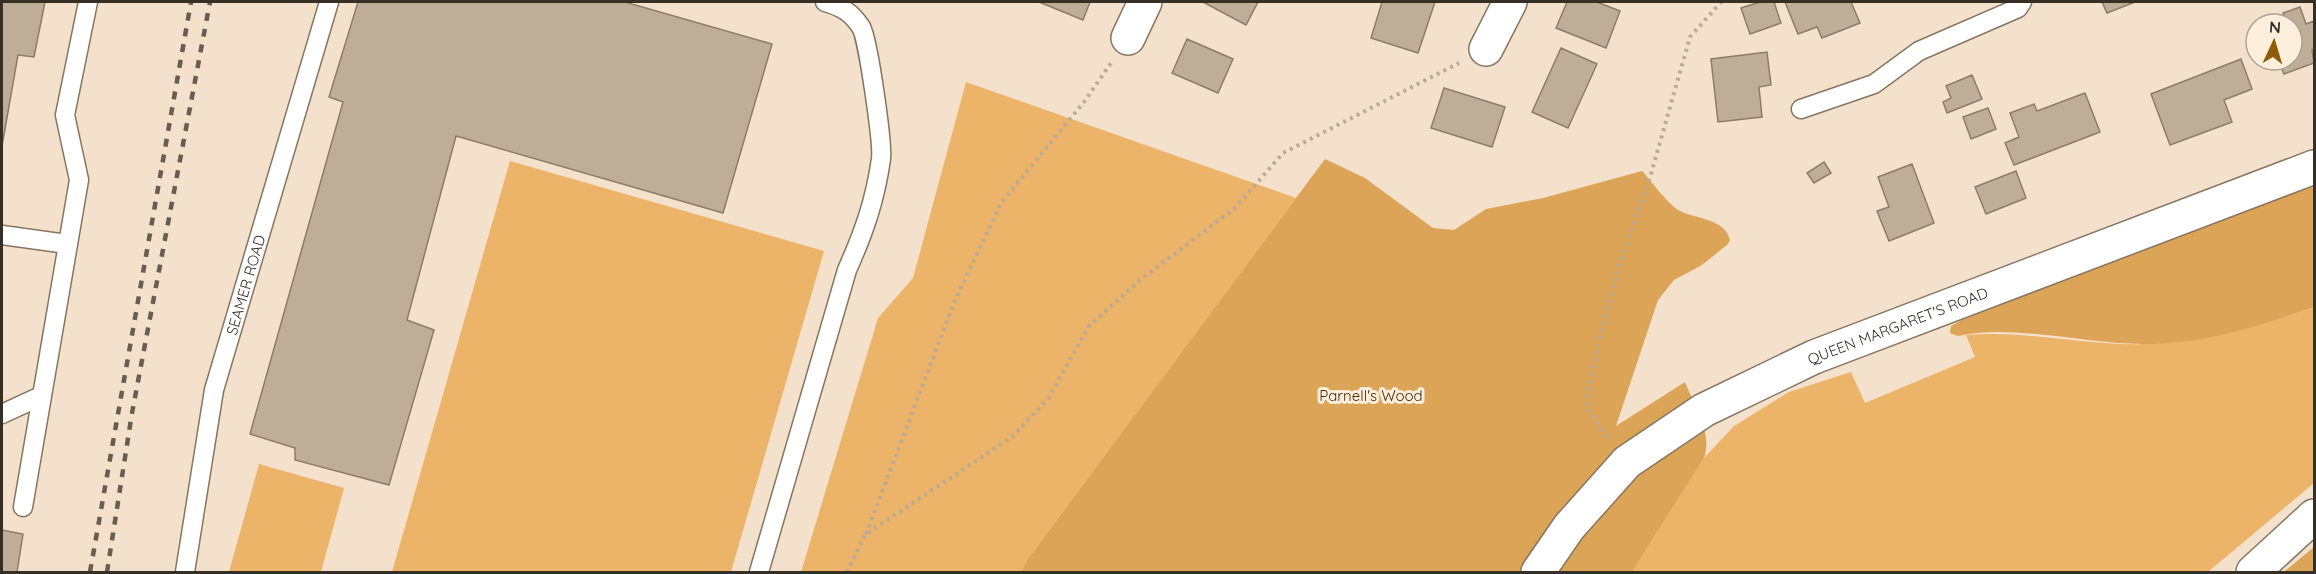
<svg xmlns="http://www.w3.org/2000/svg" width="2316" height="574" viewBox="0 0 2316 574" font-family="Quicksand,sans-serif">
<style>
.green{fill:#ecb468}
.forest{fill:#dca456}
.building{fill:#bead97;stroke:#8d7d68;stroke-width:1.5}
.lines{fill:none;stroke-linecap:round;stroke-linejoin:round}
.lane-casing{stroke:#867661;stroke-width:21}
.street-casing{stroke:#867661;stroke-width:36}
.secondary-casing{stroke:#867661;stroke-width:36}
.path{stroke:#baaa98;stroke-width:4;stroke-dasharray:3 4.5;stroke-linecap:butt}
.lane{stroke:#fff;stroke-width:18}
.street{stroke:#fff;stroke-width:33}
.secondary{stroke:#fff;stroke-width:33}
.rail{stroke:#675d51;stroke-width:4.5;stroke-dasharray:8 8;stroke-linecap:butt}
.labels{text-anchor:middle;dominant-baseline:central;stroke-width:6;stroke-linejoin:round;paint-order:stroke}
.street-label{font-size:15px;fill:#362f26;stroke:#feefdd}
.park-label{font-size:15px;fill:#432c0a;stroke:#feefdd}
</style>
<rect width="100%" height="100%" fill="#f4e1cb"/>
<path class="green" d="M966 82 1296 198 1027 560 1021 572H801L878 318 913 278Z
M510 161 824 251 731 572H392Z
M2314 307V483L2208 572H1632L1704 458 1734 426 1789 392 1851 372 1865 403 1975 357 1966 335C2027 330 2085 346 2145 344 2203 343 2260 326 2314 307Z
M259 464 344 488 321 572H229Z"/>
<path class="forest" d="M1325 159 1365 178 1433 228 1454 230 1486 209 1543 198 1642 171C1653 183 1665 201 1678 210 1694 219 1725 218 1730 240L1728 244 1702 265 1674 280 1658 300 1616 426 1685 382C1694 405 1713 433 1704 458L1632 572H1021L1027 560Z
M2314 184V307C2260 326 2203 344 2145 344 2090 345 2010 323 1958 336L1950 333 1951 326 1962 320Z
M2314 547V572H2284L2285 571Z"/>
<path class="building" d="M2 2H45L34 57 18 55 2 146Z
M358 2H625L772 44 723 213 456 136 407 320 434 330 389 485 295 460V448L250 434 343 102 329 97Z
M1039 2H1090L1083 20Z
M1203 2H1258L1246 25Z
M1382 2H1435L1418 53 1371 38Z
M1567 2H1597L1620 11 1606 48 1556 28Z
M1760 2H1774L1781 23 1750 34 1741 8Z
M1785 2H1851L1860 23 1822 38 1817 27 1798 34Z
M2102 2H2135L2107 13Z
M2300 7 2306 24 2314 21V49L2312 50 2314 63 2284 74 2278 60H2292V24H2287L2283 13Z
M1187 39 1233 59 1218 93 1172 73Z
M1561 48 1597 64 1568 128 1532 112Z
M1767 52 1771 85 1759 87 1762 117 1718 122 1711 59Z
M2241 59 2252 89 2224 100 2232 122 2170 145 2151 94Z
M1972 75 1982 99 1947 113 1943 102 1951 98 1946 86Z
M1444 88 1505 107 1492 147 1431 128Z
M2085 93 2100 132 2014 165 2005 143 2019 137 2010 113 2034 104 2037 111Z
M1988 108 1996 129 1971 139 1963 117Z
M1824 162 1831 173 1814 183 1807 173Z
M1912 164 1934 223 1889 241 1877 211 1889 207 1878 177Z
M2016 171 2026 198 1986 214 1975 187Z
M2 530 23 534 17 572H2Z"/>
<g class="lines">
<defs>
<g id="lane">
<path d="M1801 109 1874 84 1919 51 2018 8 2022 2"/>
<path d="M2 235 67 244"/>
<path d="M2 414 41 396"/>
<path d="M23 507 79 180 65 115 88 2"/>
<path id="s1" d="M185 572 214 390 329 2"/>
<path d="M759 572 847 270C864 232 875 201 881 159 883 144 868 38 861 27 851 12 842 7 825 2"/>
</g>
<path id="street" d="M1128 38 1145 2
M1486 49 1510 2
M2253 572 2314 516"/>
<g id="secondary">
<path id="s2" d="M1538 572 1569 527 1627 462 1704 410 1814 357 2314 167"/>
</g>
</defs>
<use href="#lane" class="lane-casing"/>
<use href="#street" class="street-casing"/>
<use href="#secondary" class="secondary-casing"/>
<path class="path" d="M1607 437 1588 409 1589 387 1602 329 1617 273 1651 174 1690 37 1721 2
M866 534 954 303 1001 203 1084 102 1111 63
M847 572 865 535 1013 436 1048 399 1089 326 1140 280 1235 208 1283 153 1459 63"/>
<use href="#lane" class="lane"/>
<use href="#street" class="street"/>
<use href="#secondary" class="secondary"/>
<path class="rail" d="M90 572 191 2
M107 572 132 413 210 2"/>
</g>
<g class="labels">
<g class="street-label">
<text stroke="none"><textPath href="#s1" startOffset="294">SEAMER ROAD</textPath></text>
<text stroke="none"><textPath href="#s2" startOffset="446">QUEEN MARGARET'S ROAD</textPath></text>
</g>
<g class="park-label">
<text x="1371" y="395">Parnell's Wood</text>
</g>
</g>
<rect width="2316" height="574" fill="none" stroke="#362f26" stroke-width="6"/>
<g transform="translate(2274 42) rotate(4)"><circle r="28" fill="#feefdd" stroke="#aea294" stroke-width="1.5"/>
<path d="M0-4.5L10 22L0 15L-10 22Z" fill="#8d5d06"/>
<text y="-9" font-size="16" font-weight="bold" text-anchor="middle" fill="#362f26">N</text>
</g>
</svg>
